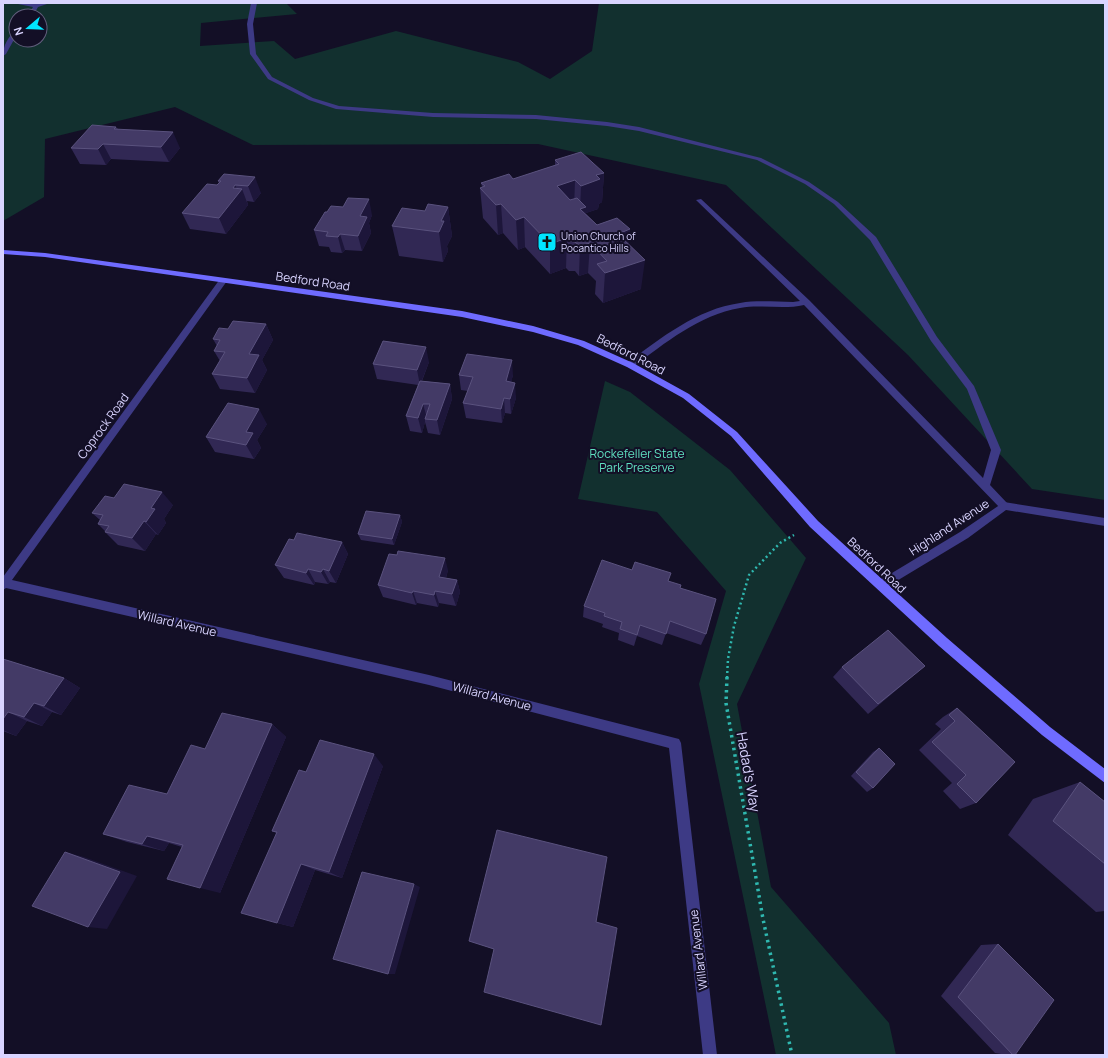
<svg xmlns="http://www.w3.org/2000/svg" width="1108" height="1058" viewBox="0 0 1108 1058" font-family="Manrope,sans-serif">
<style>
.green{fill:#12302f;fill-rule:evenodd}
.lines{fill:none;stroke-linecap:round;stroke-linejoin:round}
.path-far1{stroke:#2fb8b0;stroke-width:2.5;stroke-dasharray:2 3;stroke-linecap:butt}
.path{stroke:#2fb8b0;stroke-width:3.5;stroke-dasharray:2.5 4;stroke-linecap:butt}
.service{fill:#3d3a85;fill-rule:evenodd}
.minor{fill:#3d3a85;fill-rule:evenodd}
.secondary{fill:#6f6bff;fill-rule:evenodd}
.wall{fill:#312854}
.shaded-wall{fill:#1d163a}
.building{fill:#433a66;stroke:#5a527e}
.labels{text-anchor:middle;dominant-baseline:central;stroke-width:4;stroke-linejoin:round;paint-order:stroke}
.far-poi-label{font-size:10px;fill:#d9d4ff;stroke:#130f26;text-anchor:start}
.street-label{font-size:12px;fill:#d9d4ff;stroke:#130f26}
.park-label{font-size:12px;fill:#5fe0c0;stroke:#130f26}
.near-street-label{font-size:14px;fill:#d9d4ff;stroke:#130f26}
</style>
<rect width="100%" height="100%" fill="#130f26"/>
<path class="green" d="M3 3H286L297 14 201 23 200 46 274 41 295 59 396 31 518 62 550 79 592 51 599 3H1105V500L1032 489 908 355 726 185 538 144 253 145 175 107 45 139 44 197 3 221ZM16 16H40V40H16Z
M605 381 630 392 730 470 806 558 737 704 771 887 889 1023 896 1055H776L699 684 726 591 657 512 578 499Z"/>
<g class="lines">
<path class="path-far1" d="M727 678 728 659 734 626 749 575 780 543 794 535"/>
<path class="path" d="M727 677 726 703 763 919 792 1055"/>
<path class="service" d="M13 3 36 4 50 3 38 7 33 16H27L33 7Z
M251 3H257L253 24 256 54 272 77 313 98 339 106 433 113 536 115 607 122 639 127 761 158 809 182 838 202 876 237 937 337 974 386 1001 450 990 485 1007 503 1009 506 1007 509H1001L804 305C783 310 761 304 740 308 699 315 665 343 633 367H627L626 365 627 363C661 338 697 309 740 303 757 300 776 302 793 302L800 301 696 200 701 199 809 300 983 478 991 450 967 389 931 341 870 240 834 204 805 184 757 160 639 131 607 126 536 119 433 117 336 109 309 100 268 79 250 54 247 24Z
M16 31V36L6 54 3 56C3 46 8 36 16 31Z"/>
<path class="minor" d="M220 279H226L227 281 12 580 429 675 679 739 681 743 717 1055H703L669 748 429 685 6 588 3 590V577Z
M1004 502 1105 518V526L1006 510 968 538 885 588 881 590 877 588 876 585 877 582 960 532Z"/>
<path class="secondary" d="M3 250 45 253 462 311 533 326 584 341 633 363 689 394 737 432 818 521 947 638 1050 727 1105 769V783L1042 735 939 646 810 527 731 436 683 398 627 367 578 345 533 332 462 317 45 257 3 254Z"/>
</g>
<path class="wall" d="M116 127 118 129 180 148 169 162 111 159 106 165 80 164 71 148Z
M555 160 604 173 602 202 599 204 598 209 586 213V214L597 225 630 229 628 244 641 289 603 303 595 294 596 281 588 273 579 276 575 271H569L566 268 550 274 525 247 518 250 503 233 498 235 483 218 480 188 482 187 481 183 513 179 555 166Z
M224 174 261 193 254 202 247 201 248 205 226 234 190 229 182 213 217 185 219 183 218 181Z
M448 207 452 236 447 246 448 251 443 262 399 256 392 226Z
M372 215 369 223 371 233 362 251 345 250 342 253 331 252 329 247 319 246 314 230Z
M266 324 273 340 262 360 267 370 255 393 220 389 212 374 220 361 214 351 217 346 213 339 228 329Z
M429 362 422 381 450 384 452 399 440 435 428 433 425 422 422 433 410 431 406 416 418 385 377 379 373 364Z
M459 375H513L511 382 516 398 511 414 505 413 502 423 466 418 463 403 468 391 461 390Z
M267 424 257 440 261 448 254 459 215 452 206 437Z
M114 498 173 505 164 519 166 523 158 535 156 534 145 551 118 545 105 532V531L98 524 100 520 92 513Z
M400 515 402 522 394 545 361 540 358 534Z
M294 540 342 542 348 554 336 583 330 582 328 584 315 582 314 585 284 578 275 565Z
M448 570 446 578 457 580 460 592 456 606 439 603 438 607 417 603 416 605 383 597 378 585Z
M668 581 680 588 706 634 701 645 666 633 662 645 637 636 634 646 618 640 619 633 602 627 603 624 583 617 584 606Z
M3 659 64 678 80 688 61 715 52 712 42 726 27 721 16 736 3 731Z
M925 666 868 714 833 677 842 667Z
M957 708 976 803 960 809 943 791 952 783 919 750 941 729 935 724 943 717Z
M272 724 286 737 220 893 182 847 169 843 164 851 127 842 103 834 167 794 205 749Z
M879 748 873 788 867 792 851 776 873 752Z
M383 766 342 878 315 870 293 927 277 923 276 833 272 831 306 772Z
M1080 782 1105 802V911L1096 912 1008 835 1033 799Z
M497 830 494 949 469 941Z
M998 944 1015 1055H1007L995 1053 941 996 981 945Z"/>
<path class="shaded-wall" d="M173 132 180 148 169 162 161 147Z
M103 144 111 159 106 165 98 149Z
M604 173 602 202 599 204 598 209 586 213 585 236 579 238 581 186 596 175Z
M255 177 261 193 254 202 248 186Z
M575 180 574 210 557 186Z
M235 185 239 193 242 189 248 205 226 234 219 218 233 188Z
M369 199 372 215 369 223 371 233 362 251 358 236 360 216Z
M501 204 503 233 498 235 496 205Z
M448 207 452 236 447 246 448 251 443 262 439 232 441 221Z
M524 217 525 247 518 250 516 220Z
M630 229 627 259 618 234Z
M340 234 345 250 342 253 338 237Z
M567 238 566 268 550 274V244Z
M590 243 588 273 579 276 580 246Z
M645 260 641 289 603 303 605 273Z
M266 324 273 340 262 360 267 370 255 393 247 378 249 354Z
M426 347 429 362 420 385 417 370Z
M512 360 513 375 508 396 506 381Z
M515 383 516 398 511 414 510 399Z
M450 384 452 399 440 435 437 420Z
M504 398 505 413 502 423 501 409Z
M423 404 427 418 425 419V422L422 433 418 418Z
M259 409 267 424 257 440 261 448 254 459 246 445V432Z
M162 492 173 505 164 519 166 523 158 535 146 522 151 508Z
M400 515 402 522 394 545 392 539Z
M144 521 156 534 145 551 132 538Z
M342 542 348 554 336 583 329 571Z
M445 558 448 570 443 589 439 577Z
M308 569 315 582 314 585 306 573Z
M323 569 330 582 328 584 321 572Z
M457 580 460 592 456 606 452 594Z
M413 591 417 603 416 605 412 593Z
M435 591 439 603 438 607 434 595Z
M64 678 80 688 61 715 44 706Z
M34 703 52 712 42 726 24 717Z
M8 712 27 721 16 736 3 730V719Z
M272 724 286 737 220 893 200 888Z
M374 754 383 766 342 878 329 872Z
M147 836 169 843 164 851 142 844Z
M65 852 84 857 137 876 107 929 88 927Z
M301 864 315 870 293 927 277 923Z
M414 884 420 887 395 974H388Z"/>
<path class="building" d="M92 125 116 127 114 129 173 132 161 147 103 144 98 149 71 148Z
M581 152 604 173 596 175 600 179 581 186 575 180 557 186 570 200 577 198 586 207 580 209 597 225 617 218 630 229 618 234 645 260 605 273 597 264 607 261 590 243 580 246 575 242 569 241 567 238 550 244 524 217 516 220 501 204 496 205 480 188 485 186 481 183 509 174 513 179 559 164 555 160Z
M224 174 255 177 248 186 235 185 233 188 242 189 219 218 182 213 207 184 217 185 221 181H218Z
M348 198 369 199 360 216 367 217 358 236 340 234 338 237 326 236 328 232 314 230 325 212H327L331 206 343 207Z
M428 204 448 207 441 221H444L439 232 392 226 402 208 425 211Z
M233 321 266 324 249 354 259 355 247 378 212 374 225 352 214 351 220 340 213 339 219 328 228 329Z
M383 341 426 347 417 370 373 364Z
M467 354 512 360 506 381 515 383 510 399 504 398 501 409 463 403 473 377 459 375Z
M420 381 450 384 437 420 425 419 430 404H423L418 418 406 416Z
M228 403 259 409 246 432 253 433 246 445 206 437Z
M124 484 162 492 151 508 155 509 146 522 144 521 132 538 105 532 109 526 98 524 103 515 92 513 105 496 114 498Z
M366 511 400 515 392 539 358 534Z
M297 533 342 542 329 571 323 569 321 572 308 569 306 573 275 565 289 539 294 540Z
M398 551 445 558 439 577 457 580 452 594 435 591 434 595 413 591 412 593 378 585 389 554 397 555Z
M602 560 632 570 635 562 671 573 668 581 681 585 680 588 716 599 706 634 670 621 666 634 640 625 637 635 620 629 622 622 604 616 605 613 584 606Z
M888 630 925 666 878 704 842 667Z
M3 659 64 678 44 706 34 703 24 717 8 712 3 719Z
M957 708 1015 762 976 803 957 784 966 775 932 742 955 721 949 715Z
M222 713 272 724 200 888 167 879 183 845 147 836 142 844 103 834 129 785 167 794 191 745 205 749Z
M320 740 374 754 329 872 301 864 277 923 241 913 277 832 272 831 299 770 306 772Z
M879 748 895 764 873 788 856 772Z
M1080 782 1105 802V864L1053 821Z
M497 830 607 857 596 922 617 928 601 1025 484 992 494 949 469 941Z
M65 852 120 872 88 927 32 906Z
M362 872 414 884 388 974 333 959Z
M998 944 1054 1000 1015 1055H1013L958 997Z"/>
<defs>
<symbol id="church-square" viewBox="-11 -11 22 22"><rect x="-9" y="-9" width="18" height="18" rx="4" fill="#00e5ff" stroke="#130f26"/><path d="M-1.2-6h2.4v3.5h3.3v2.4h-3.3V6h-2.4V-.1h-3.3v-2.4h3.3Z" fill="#111"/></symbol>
</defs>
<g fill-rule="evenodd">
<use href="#church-square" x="536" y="231" width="22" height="22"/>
</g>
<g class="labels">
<g class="far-poi-label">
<text x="561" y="236">Union Church of<tspan x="561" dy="12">Pocantico Hills</tspan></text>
</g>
<g class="street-label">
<text transform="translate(313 281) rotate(8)">Bedford Road</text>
<text transform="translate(631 354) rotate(27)">Bedford Road</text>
<text transform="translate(103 426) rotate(-54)">Coprock Road</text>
<text transform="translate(949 527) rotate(-33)">Highland Avenue</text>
<text transform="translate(877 565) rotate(43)">Bedford Road</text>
<text transform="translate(177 623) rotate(13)">Willard Avenue</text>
<text transform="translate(492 696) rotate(15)">Willard Avenue</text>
<text transform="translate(698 950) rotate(-97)">Willard Avenue</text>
</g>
<g class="park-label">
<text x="637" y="453">Rockefeller State<tspan x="637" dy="14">Park Preserve</tspan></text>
</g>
<g class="near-street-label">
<text transform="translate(749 772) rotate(80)">Hadad's Way</text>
</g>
</g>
<rect width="1108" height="1058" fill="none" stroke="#d9d4ff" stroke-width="8"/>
<g transform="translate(28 28) rotate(251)"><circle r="19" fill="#130f26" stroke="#625e7d"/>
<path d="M0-3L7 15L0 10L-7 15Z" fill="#00e5ff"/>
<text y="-6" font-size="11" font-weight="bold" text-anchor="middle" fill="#d9d4ff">N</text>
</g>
</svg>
